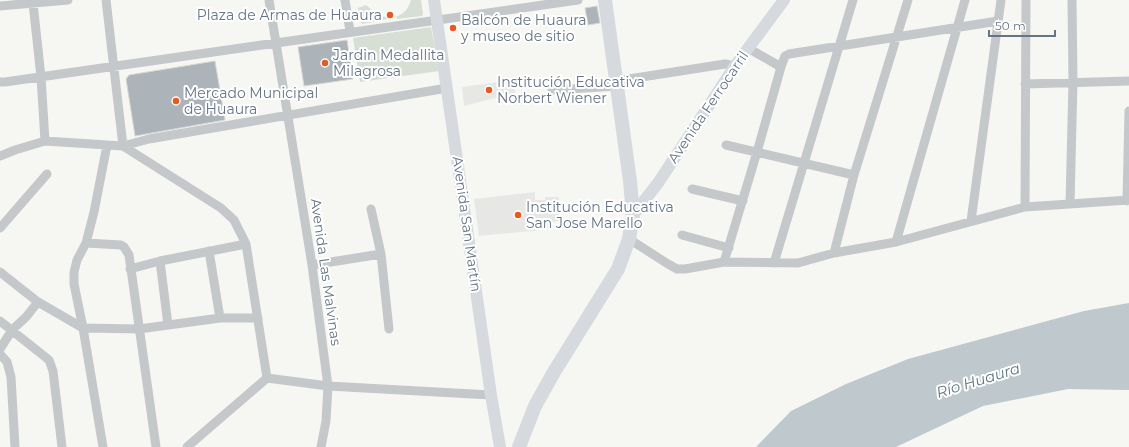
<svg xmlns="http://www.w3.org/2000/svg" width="1129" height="447" viewBox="0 0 1129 447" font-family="Montserrat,sans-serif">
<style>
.built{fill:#e7e8e6}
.green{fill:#d7ded4}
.water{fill:#bec8cd}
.building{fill:#acb3b9;stroke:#d8d8d6}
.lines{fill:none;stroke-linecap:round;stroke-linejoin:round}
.street{stroke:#c4c8cb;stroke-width:9}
.secondary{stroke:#d6dadf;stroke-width:12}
.primary{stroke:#d6dadf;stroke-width:14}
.poi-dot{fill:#e75822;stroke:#fff;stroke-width:1.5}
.labels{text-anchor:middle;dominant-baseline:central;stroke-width:4;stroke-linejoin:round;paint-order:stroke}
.poi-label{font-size:14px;fill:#657585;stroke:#fff;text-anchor:start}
.street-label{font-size:14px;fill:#657585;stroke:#fff}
.water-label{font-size:15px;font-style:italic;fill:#607781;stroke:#fff}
</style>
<rect width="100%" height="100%" fill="#f6f7f3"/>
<path class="built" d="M514 80 515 93 464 106 462 87Z
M535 192V200H545V197H559V221L553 222V229L479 236 474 199Z"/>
<path class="green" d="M411 0H421L423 14 422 16 397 19 396 17C405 13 408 9 411 0Z
M366 5C375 12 374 16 387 17V19L362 24 361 22 358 8Z
M431 27 439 71 360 82 353 38Z"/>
<path class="water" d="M1129 303V390L1068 389 983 406 896 447H756L791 411 846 384 908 359 1084 311Z"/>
<path class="building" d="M597 6 600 23 588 25 585 8Z
M347 40 353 79 304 86 298 47Z
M215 61 225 120 135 136 126 79 129 75Z"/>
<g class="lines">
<path class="street" d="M106 0 123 146 149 139 447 88
M269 0 312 265 328 386 491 395
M345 0 350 31
M33 3 41 77 45 141
M0 6 68 0
M748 48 781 67
M616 81 725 64 735 66
M0 82H5C196 55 387 26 578 0
M1025 84 1129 81
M552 90 617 86
M726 145 854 175
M0 156 15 150 45 141 123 146 221 208 234 220 246 244 267 378 328 386 326 421 321 447
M692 189 743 201
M1127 201 1129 111
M1070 204 1073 82 1072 0
M1025 207 1026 0
M371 209 381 254 389 329
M971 221 1001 0
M0 228 47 174
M682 235 729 248
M629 239 668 264 677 269H685L724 262 798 263 834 253 896 242 1025 207 1129 200
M896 242 965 0
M86 243 121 245 124 247 129 255 156 447
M209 251 220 318
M834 253 854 175 908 0
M160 261 168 325
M724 262 757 152 781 67 785 56 789 54 998 21
M774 263 853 0
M312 265 381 254
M130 269 160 261 246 244
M0 272 38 302 83 328 139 329 220 318H258
M0 321 49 360 53 371 62 447
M0 349 12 330 26 317 38 302
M0 354 7 362 11 377 15 447
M103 447 83 328 74 284V272L77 260 86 243 94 212 107 145
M187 447 267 378"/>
<path class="secondary" d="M434 0 491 395 500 447
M633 215 658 183 735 66 784 0"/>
<path class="primary" d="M519 447 535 406 554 372 618 269 629 239 633 215 630 181 605 0"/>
</g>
<g class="poi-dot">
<circle cx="390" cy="15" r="4"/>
<circle cx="453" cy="28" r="4"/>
<circle cx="325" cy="63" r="4"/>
<circle cx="489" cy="90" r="4"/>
<circle cx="176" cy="101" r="4"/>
<circle cx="518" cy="215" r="4"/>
</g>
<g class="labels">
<g class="poi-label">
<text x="382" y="15" text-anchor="end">Plaza de Armas de Huaura</text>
<text x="461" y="20">Balcón de Huaura<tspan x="461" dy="16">y museo de sitio</tspan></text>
<text x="333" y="55">Jardin Medallita<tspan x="333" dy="16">Milagrosa</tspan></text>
<text x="497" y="82">Institución Educativa<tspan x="497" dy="16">Norbert Wiener</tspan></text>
<text x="184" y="93">Mercado Municipal<tspan x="184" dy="16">de Huaura</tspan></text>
<text x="526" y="207">Institución Educativa<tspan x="526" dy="16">San Jose Marello</tspan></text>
</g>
<g class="street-label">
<text transform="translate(708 107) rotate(-56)">Avenida Ferrocarril</text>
<text transform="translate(467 224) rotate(82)">Avenida San Martín</text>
<text transform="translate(326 272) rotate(82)">Avenida Las Malvinas</text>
</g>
<g class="water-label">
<text transform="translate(978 380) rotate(-17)">Río Huaura</text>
</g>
</g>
<path d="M989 30v6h66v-6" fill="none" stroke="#657585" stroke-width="2"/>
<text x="995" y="30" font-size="12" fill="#657585" stroke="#ffffff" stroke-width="3" paint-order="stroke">50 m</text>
</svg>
